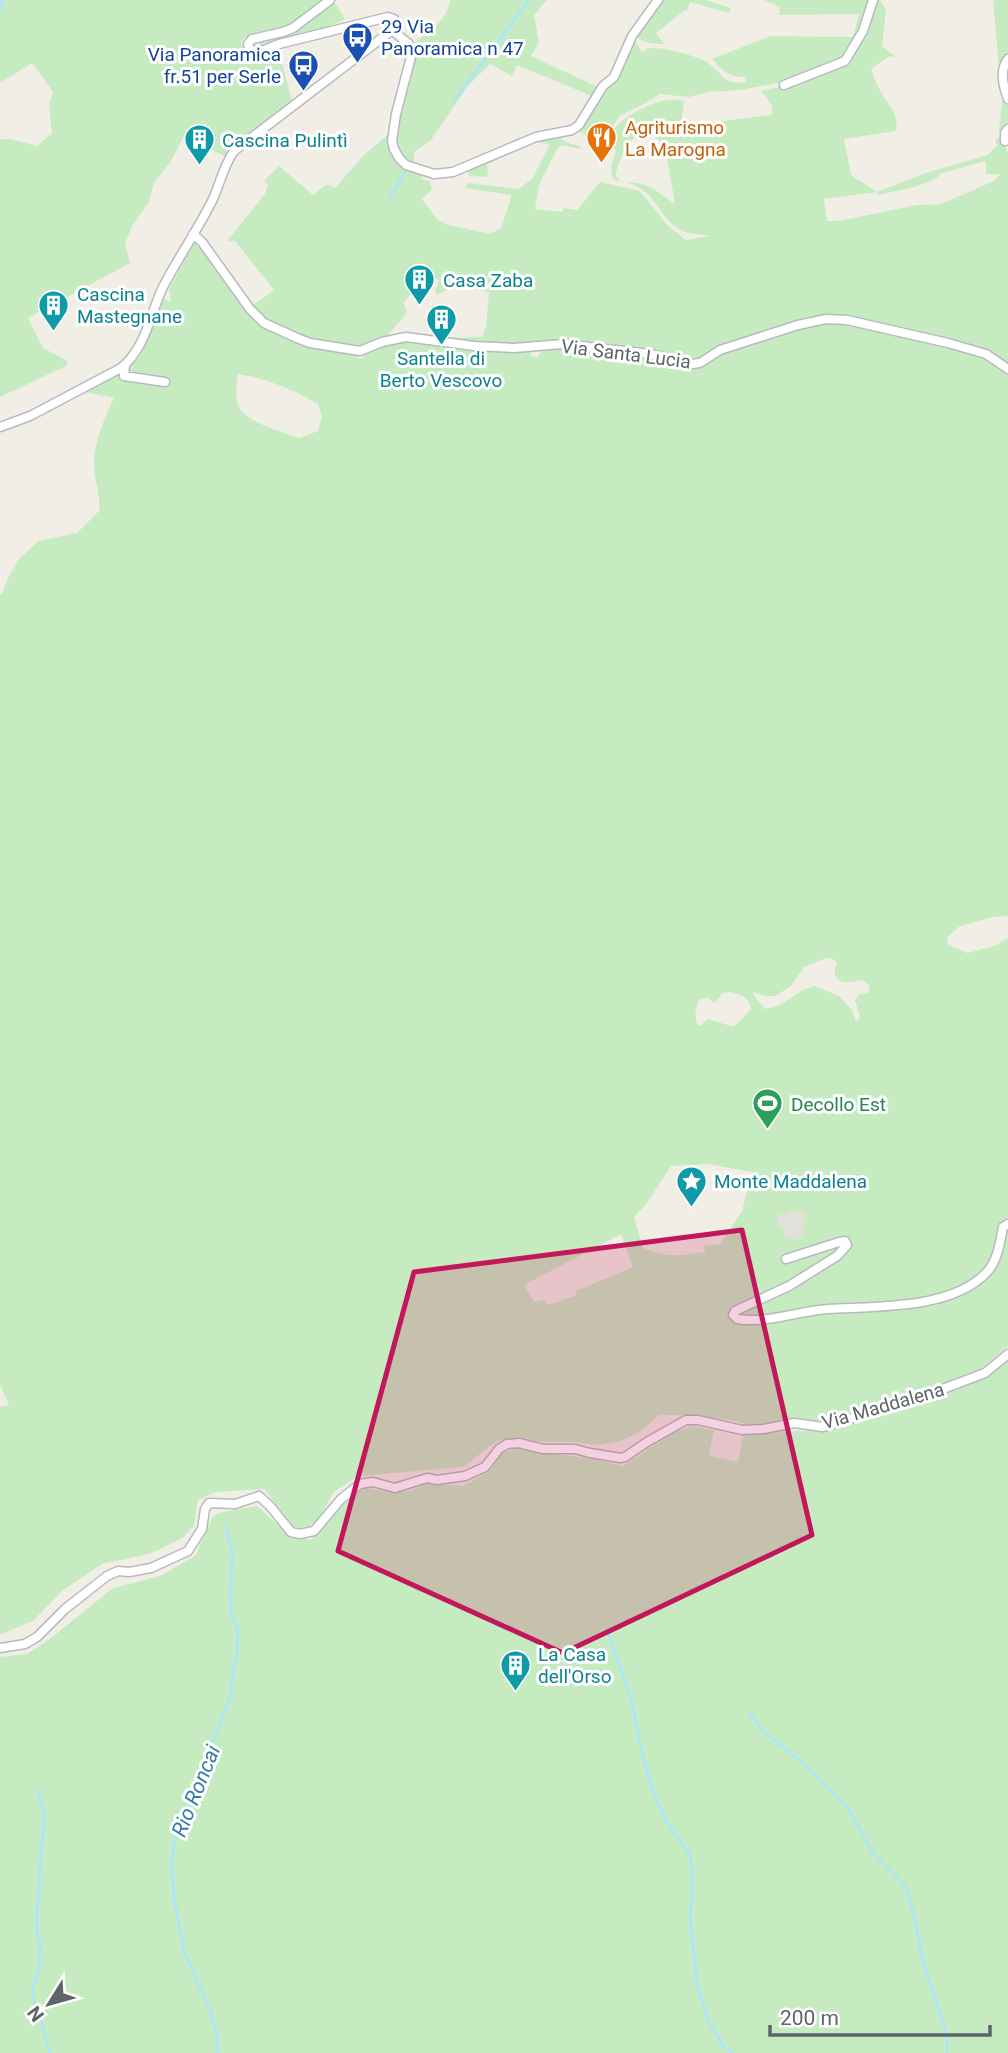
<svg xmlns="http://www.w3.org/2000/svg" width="1008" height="2053" viewBox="0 0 1008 2053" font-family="Roboto,sans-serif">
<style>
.industrial{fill:#e2e0db}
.green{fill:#c6ebc1;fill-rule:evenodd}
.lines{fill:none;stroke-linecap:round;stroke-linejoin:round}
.stream{stroke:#a9e5ff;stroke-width:2.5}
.minor-casing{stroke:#b7babe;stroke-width:11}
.minor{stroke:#fff;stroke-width:8}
.marked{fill:#c2185b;fill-opacity:0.2;stroke:#c2185b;stroke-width:5;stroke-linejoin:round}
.labels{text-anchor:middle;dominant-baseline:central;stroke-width:6;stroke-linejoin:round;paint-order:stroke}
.transit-label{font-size:19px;fill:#164399;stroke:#fff;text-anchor:start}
.food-label{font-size:19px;fill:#c56008;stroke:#fff;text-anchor:start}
.culture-label{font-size:19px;fill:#0d838f;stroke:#fff;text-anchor:start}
.street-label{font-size:19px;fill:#5e6468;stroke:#fff}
.leisure-label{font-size:19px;fill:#27864d;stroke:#fff;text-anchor:start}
.water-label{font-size:21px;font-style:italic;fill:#357daa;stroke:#fff}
</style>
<rect width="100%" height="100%" fill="#f1eee6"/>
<path class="industrial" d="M787 1211 805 1212 804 1239 784 1238 777 1226V1214Z"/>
<path class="green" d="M0 0H324C314 8 304 18 292 24 277 33 249 26 241 43 248 64 262 54 278 49L292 100 230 148 226 157 184 136 171 161 154 183 149 202 132 226 125 243 130 263 28 318 43 348 66 360 68 365 0 397V139H10L37 146 52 133 49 104 53 92 32 63 0 83Z
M450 0H547L534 15 539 42 531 56 600 88 594 97 517 65 512 76 490 64 467 87 431 140 414 152V162L418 166C413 164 406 163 403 159 378 132 425 74 413 44 429 31 447 21 450 0Z
M664 0H706L730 8 731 10 729 13 690 2 687 11 685 10 656 33 664 44C651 44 644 43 634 35Z
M764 0H869L866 14 842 59 783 82 740 90 709 92 689 97 660 94 640 106 620 116 608 133 595 140 580 132V128L635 41 642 52C646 50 648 48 653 48 663 47 699 56 708 63 724 74 722 85 746 82L745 77C729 78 722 70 712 59L770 36 853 37 859 14 779 15 780 7Z
M875 0H880L886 10 882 46 896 57 889 56 871 69C874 76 876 84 880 90 888 107 899 110 896 131L844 139 851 175 877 192 929 172 988 155 992 150 998 146 995 140 1002 135 999 130 1003 93 1008 106V124L1004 129 1003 140 1008 154V916L993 917 960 926 947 937 948 945 967 953 995 946 1008 938V1346L980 1369 960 1378 827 1422 783 1419 755 1426 729 1420 686 1415H659L639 1432 621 1441 600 1445 573 1442H531L520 1437 497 1441 463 1467 358 1476 334 1492 319 1519 309 1526 296 1529 264 1489 216 1492 198 1500 194 1525 183 1538 149 1554 102 1564 62 1591 34 1620 0 1635V1407L9 1405 0 1385V594H2L8 578 19 559 39 541 77 533 99 511C101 496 95 482 94 467 93 444 104 419 114 398L86 392 123 372 136 361 141 355 164 299 171 302 169 289 195 241 202 247 266 327 359 354 358 357 359 359 364 357 362 354C392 343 407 340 439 344V347L445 348 446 345 488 349 531 351V357H538L543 348 528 344H497L429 338 482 337 486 327 489 292C473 289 451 285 437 295L435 291 439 280 429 275 427 279 422 276 416 286 413 285 411 289 414 291 403 303 407 309C406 317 400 321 395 327 387 337 376 344 363 346 331 351 272 331 252 306L274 290 235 241H227L265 194 268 185 264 181 279 166 313 195 327 184 335 188 365 154 388 135C392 159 399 170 424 175L421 179 430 181 432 189 422 199 437 219 445 224 490 234 501 228 512 195 465 188 468 183 518 189 532 179 550 144 536 142 487 164 488 177 468 176 469 169 537 138 555 135 566 142 581 147 580 149 562 145 557 149 539 185 535 209 562 212 564 208 577 210 600 182 640 191 668 226 686 240 710 236C702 234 690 235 682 231 658 218 658 191 626 182 652 183 655 191 675 204L665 146 655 137 648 133C644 134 640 134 637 136 628 141 615 167 616 177L621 181 614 180C608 171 613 161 616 151L613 147 597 142 614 136 613 131C626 113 662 95 684 101L681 125 685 133 689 131 687 129 688 125 772 115V105L761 91C777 88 835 74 844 64 848 61 851 54 853 50 863 33 871 19 875 0ZM986 161V174H1000L994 181 941 204 917 205 839 221H827L824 199 877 192V195C895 191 931 186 942 173ZM238 374C267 379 292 389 318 404L322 416 318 431 299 438C283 432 247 423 239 407 235 399 236 383 238 374ZM827 958H831L837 962C836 966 834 970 835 974 838 987 855 981 863 980L870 986 868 993 860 994 855 1000 860 1018 856 1022 852 1010 839 996 814 986 803 990 778 1006 765 1009 753 994 754 992 764 996H775L791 986 804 967ZM730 992C741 995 748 996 751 1009L734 1027 708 1019 700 1026 698 1025C694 1018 695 1005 700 999L708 998 714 1003 723 993ZM707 1164 752 1172 742 1211 720 1244 704 1246 705 1252C678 1256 669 1258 643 1248L634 1217 647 1203 671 1166ZM787 1211 805 1212 803 1239 784 1238 783 1226 777 1225 778 1214 787 1215ZM621 1234 633 1267 576 1291 577 1295 551 1304H546L544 1300 534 1302 524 1285Z
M993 0H1008V91L1005 75 999 67Z
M335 3 345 19 323 29 259 45 260 42 295 32Z
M1008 1357V2053H0V1657L27 1654 51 1638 113 1588 160 1576 195 1556 213 1516 222 1512 257 1506 290 1536 310 1540C319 1534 323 1526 330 1518 340 1507 352 1495 366 1488L393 1493 410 1491 426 1484 463 1486 490 1471 502 1454 519 1447 536 1452 587 1458 623 1466 672 1434 692 1426 714 1430 709 1456 738 1462 743 1436 796 1431H818L844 1425 967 1386 986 1375Z"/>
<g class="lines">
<path class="stream" d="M0 9 3 0
M454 101 529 0
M389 200 405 171
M607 1629 631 1698 642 1753 653 1791 664 1818 690 1855 693 1877 690 1918 697 1983 708 2021 724 2047 733 2053
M749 1713 764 1732 809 1768 847 1806 872 1852 906 1887 914 1916 923 1962 947 2036V2053
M38 1790 44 1816 37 1913V1932L40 1947 39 1967 32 1992 50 2053
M218 2053 217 2037 211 2012 184 1951 174 1899 172 1860 175 1837 185 1814 198 1794 204 1777 207 1756 230 1698 233 1672 237 1655 238 1630 231 1614 230 1588 233 1556 226 1527"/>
<defs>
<path id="minor" d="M393 31 409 44 412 53 396 114 392 141 394 149 399 158 406 165 434 174 453 172 536 137 572 130 579 125 603 86 614 77 632 36 658 0
M1008 59C999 70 1003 86 1008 99
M784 85 845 61 863 31 873 0
M1005 141V133L1008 129
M193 234 202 242 250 309 264 323 297 338 310 343 360 351 382 342 406 337 474 346 514 348 562 344 650 354 692 364 700 363 720 350 798 325 826 319 847 320 948 343 986 354 1008 369
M125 365 124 376 165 382
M0 427 30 416 121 368C146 348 150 314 163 287 178 258 197 231 212 201 220 185 223 166 234 151L395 28 394 19 388 17 279 44 259 52H255L249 48 248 44 252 39 283 32 293 28 330 0
M786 1259 839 1242 845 1241 847 1245 837 1256 789 1286 735 1311 733 1315 737 1319C767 1324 798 1311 828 1309 875 1306 952 1310 987 1272 998 1260 1000 1242 1003 1227L1008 1224
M0 1648 25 1644 37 1637 65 1609 107 1576 118 1571 129 1572 151 1568 188 1551 202 1529 205 1509 209 1503 235 1504 259 1496 270 1506 291 1532 300 1534 314 1531 341 1499 360 1484 373 1482 395 1488 427 1478 437 1480 465 1476 485 1467 499 1449 507 1444 519 1443 543 1449H575L590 1453 620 1458 625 1457 647 1442 686 1420H698L742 1430 764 1429 794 1423 823 1427 927 1395 985 1373 1008 1354"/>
</defs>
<use href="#minor" class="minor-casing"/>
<use href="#minor" class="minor"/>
</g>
<path class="marked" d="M742 1230 812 1535 563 1653 338 1551 414 1272Z"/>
<defs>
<symbol id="bus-pin" viewBox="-11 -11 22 30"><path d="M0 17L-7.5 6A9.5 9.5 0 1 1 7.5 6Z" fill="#1a4fb4" stroke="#fff"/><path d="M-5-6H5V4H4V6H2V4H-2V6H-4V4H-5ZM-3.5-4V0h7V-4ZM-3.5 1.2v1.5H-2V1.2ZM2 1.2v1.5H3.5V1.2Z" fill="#fff"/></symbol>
<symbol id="restaurant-pin" viewBox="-11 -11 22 30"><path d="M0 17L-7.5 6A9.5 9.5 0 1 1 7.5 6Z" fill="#e8710a" stroke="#fff"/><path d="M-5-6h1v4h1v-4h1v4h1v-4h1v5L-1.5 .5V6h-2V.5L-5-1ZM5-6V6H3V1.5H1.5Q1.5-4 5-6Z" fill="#fff"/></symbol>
<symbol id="building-pin" viewBox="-11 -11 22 30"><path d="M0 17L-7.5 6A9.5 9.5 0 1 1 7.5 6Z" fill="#0f9aa8" stroke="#fff"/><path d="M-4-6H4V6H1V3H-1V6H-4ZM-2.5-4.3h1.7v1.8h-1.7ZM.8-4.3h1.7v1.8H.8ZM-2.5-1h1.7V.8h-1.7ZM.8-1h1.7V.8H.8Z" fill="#fff"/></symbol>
<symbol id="stadium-pin" viewBox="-11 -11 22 30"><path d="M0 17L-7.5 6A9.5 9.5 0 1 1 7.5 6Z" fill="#2e9e5b" stroke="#fff"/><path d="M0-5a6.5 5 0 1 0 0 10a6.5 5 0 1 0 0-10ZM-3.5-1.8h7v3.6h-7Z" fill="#fff"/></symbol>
<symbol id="sight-pin" viewBox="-11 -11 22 30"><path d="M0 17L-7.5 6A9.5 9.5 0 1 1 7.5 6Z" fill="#0f9aa8" stroke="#fff"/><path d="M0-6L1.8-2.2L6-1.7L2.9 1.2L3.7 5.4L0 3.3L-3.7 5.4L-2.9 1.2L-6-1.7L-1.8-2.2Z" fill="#fff"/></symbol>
</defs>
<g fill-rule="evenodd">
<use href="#bus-pin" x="340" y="20" width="35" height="47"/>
<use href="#bus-pin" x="286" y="48" width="35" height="47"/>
<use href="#restaurant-pin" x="584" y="120" width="35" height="47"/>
<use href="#building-pin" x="182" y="122" width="35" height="47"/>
<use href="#building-pin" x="402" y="262" width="35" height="47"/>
<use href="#building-pin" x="36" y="288" width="35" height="47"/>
<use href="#building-pin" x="424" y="302" width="35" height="47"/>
<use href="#stadium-pin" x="750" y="1086" width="35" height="47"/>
<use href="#sight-pin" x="674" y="1164" width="35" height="47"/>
<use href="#building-pin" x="498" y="1648" width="35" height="47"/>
</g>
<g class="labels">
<g class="transit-label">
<text x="381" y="26">29 Via<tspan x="381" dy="22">Panoramica n 47</tspan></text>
<text x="281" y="54" text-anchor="end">Via Panoramica<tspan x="281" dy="22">fr.51 per Serle</tspan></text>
</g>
<g class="food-label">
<text x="625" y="127">Agriturismo<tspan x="625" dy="22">La Marogna</tspan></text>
</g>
<g class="culture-label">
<text x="222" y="140">Cascina Pulintì</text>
<text x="443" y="280">Casa Zaba</text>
<text x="77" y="294">Cascina<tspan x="77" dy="22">Mastegnane</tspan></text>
<text x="441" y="358" text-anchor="middle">Santella di<tspan x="441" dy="22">Berto Vescovo</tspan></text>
<text x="714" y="1181">Monte Maddalena</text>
<text x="538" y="1654">La Casa<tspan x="538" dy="22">dell'Orso</tspan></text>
</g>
<g class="street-label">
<text transform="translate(626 354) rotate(7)">Via Santa Lucia</text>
<text transform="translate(883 1406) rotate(-16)">Via Maddalena</text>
</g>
<g class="leisure-label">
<text x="791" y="1104">Decollo Est</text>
</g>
<g class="water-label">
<text transform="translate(196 1791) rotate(-68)">Rio Roncai</text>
</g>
</g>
<g transform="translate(49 2004) rotate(233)" stroke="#ffffff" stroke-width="5" paint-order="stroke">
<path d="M0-5L12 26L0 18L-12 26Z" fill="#5e6468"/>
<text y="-10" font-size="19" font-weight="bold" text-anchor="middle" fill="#5e6468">N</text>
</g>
<path d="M770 2025v10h220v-10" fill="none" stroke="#5e6468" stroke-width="3.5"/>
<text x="780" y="2025" font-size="21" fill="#5e6468" stroke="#ffffff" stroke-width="5" paint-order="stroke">200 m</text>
</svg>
